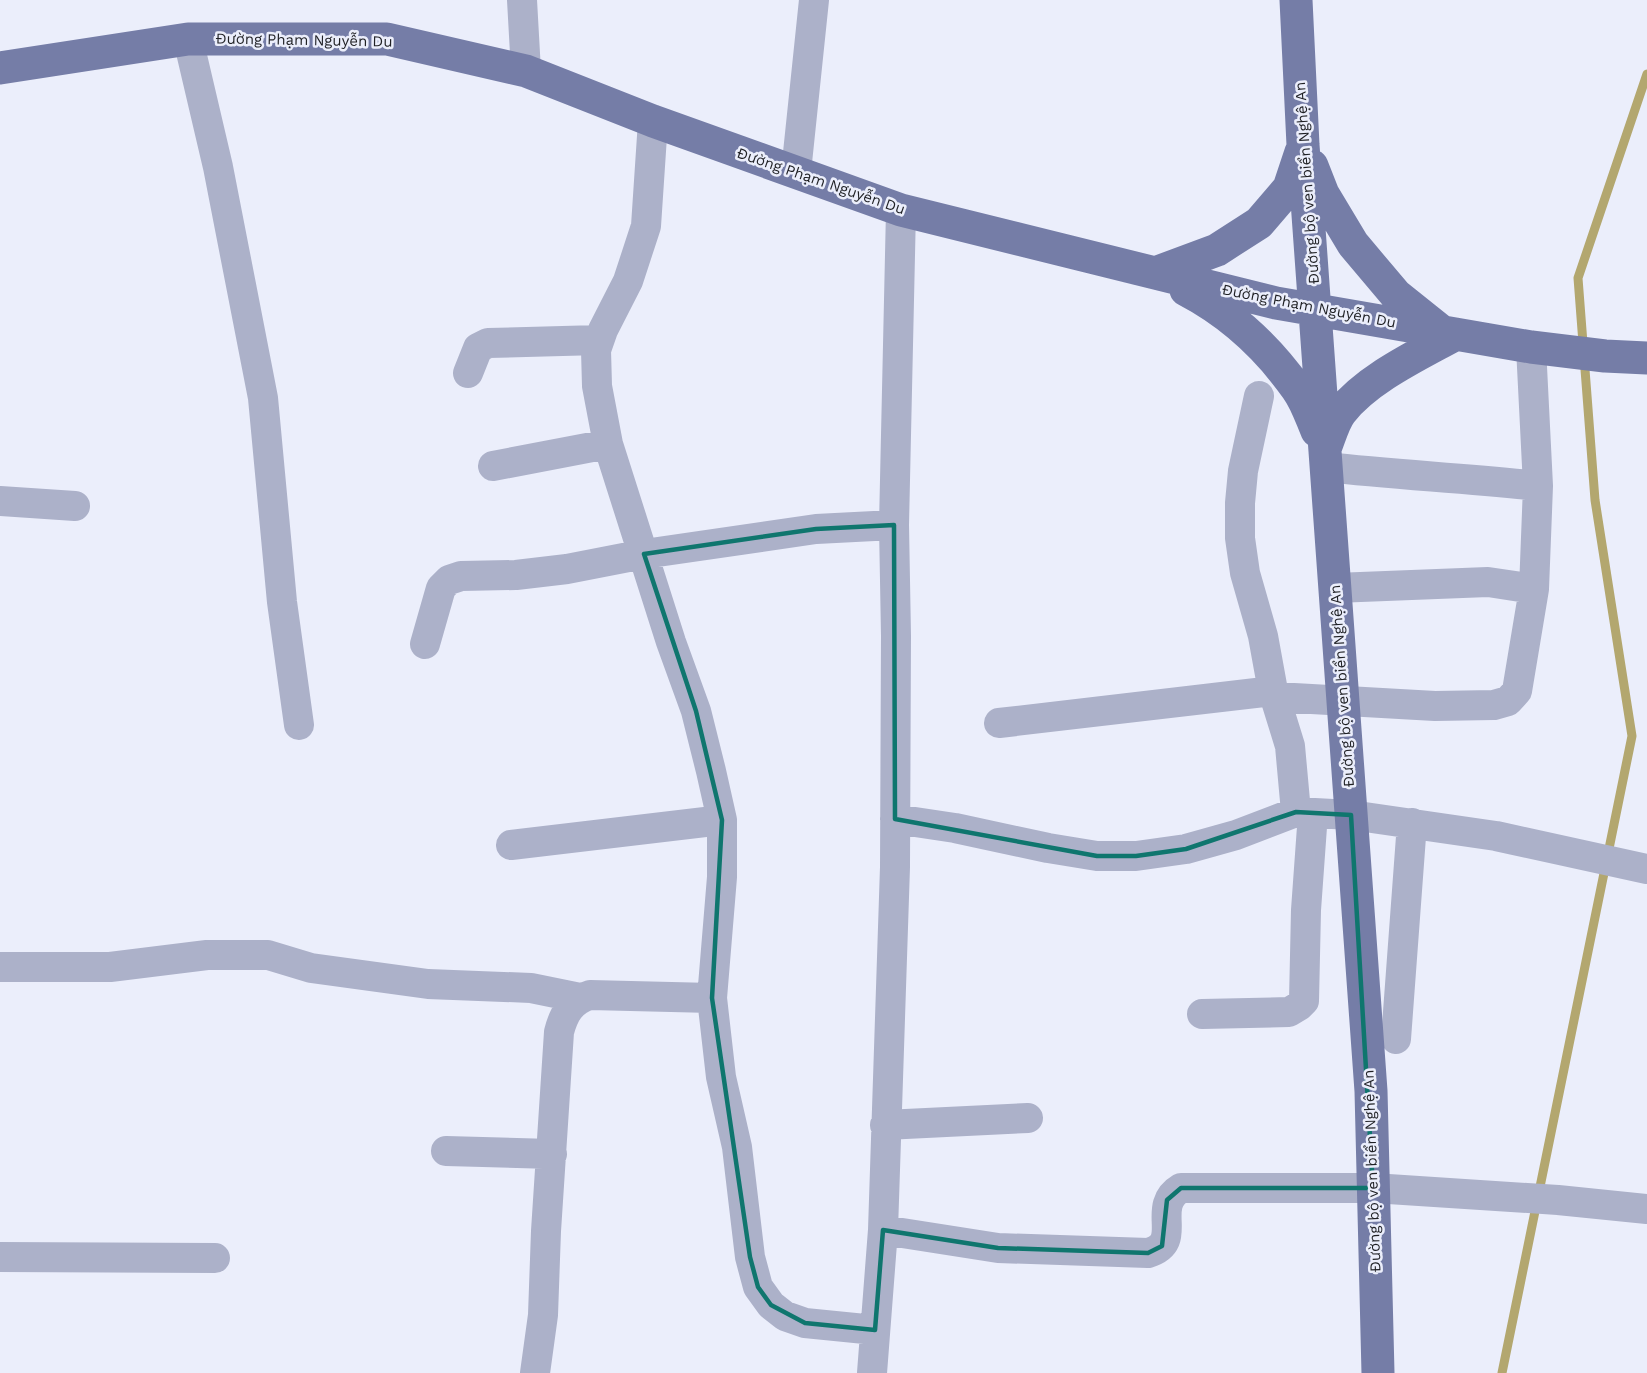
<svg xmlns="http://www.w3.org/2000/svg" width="1647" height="1373" viewBox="0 0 1647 1373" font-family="'Work Sans',sans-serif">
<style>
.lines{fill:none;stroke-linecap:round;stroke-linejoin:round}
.stream{stroke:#b3a76f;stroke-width:9}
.minor{stroke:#acb1c9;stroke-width:30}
.major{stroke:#757da7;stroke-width:33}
.marked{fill:none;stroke:#0f766e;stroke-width:4.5;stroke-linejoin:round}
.labels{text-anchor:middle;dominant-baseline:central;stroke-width:5;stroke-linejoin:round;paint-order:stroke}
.street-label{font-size:15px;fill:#1f2024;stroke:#ebeefb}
</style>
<rect width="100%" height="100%" fill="#ebeefb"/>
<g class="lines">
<path class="stream" d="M1502 1373 1632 736 1595 500 1578 278 1647 74"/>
<path class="minor" d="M522 0 526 71
M188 39 218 167 263 398 282 602 299 725
M653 121 646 226 628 281 603 330 596 350 597 386 608 444 671 642 696 711 711 771 722 820V877L712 998 721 1077 737 1147 750 1257 758 1287 771 1305 785 1316 805 1323 875 1330
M796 172 814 0
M468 373 478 348 488 343 599 340
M1259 396 1243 471 1240 503V538L1245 573 1263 636 1273 691 1290 746 1296 812
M493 466 608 444
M1326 467C1397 475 1468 478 1538 486
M0 501 75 506
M1335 588 1488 582 1534 589
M425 644 441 588 449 580 461 576 516 575 567 569 644 554 816 529 894 525
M1276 697 1435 706 1494 705 1508 701 1517 691 1534 589 1538 486 1531 347
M999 723 1273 691
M895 819 955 828 1048 848 1097 856H1136L1186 849 1236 835 1296 812 1351 815 1496 836 1647 869
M511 845 722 820
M0 967H110L207 955H268L311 968 428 984 531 988 580 998
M1202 1014 1289 1012 1299 1006 1304 1001 1306 910 1313 813
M1396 1039 1412 823
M885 1125 1028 1118
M446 1151 552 1154
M883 1230 998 1248 1148 1253C1186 1242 1149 1207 1181 1188H1373L1558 1200 1647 1209
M0 1257 215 1258
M535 1373 543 1315 546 1231 559 1032C564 1013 571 1001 590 995L712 998
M872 1373 883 1230 895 867 896 636 894 525 901 210"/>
<path class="major" d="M1296 0 1303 145 1371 1091 1378 1373
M0 68 188 39H387L526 71 653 121 901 210 1276 303 1531 347 1605 356 1647 358
M1312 166 1323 194 1353 244 1396 295 1441 331
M1155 273 1217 250 1259 223 1289 188 1301 152
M1186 290C1230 313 1268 348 1297 389 1306 401 1311 417 1317 431
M1326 446C1330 436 1334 421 1341 412 1368 378 1418 355 1456 334"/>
</g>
<path class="marked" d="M894 525 895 819 1097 856H1136L1186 849 1296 812 1351 815 1373 1188H1181L1167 1200 1162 1246 1148 1253 998 1248 883 1230 875 1330 805 1323 771 1305 758 1287 750 1257 712 998 722 820 696 711 644 554 816 529Z"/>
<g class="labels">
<g class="street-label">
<text transform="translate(304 40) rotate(1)">Đường Phạm Nguyễn Du</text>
<text transform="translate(821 181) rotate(19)">Đường Phạm Nguyễn Du</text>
<text transform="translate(1307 183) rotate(-94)">Đường bộ ven biển Nghệ An</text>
<text transform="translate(1309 306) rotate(11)">Đường Phạm Nguyễn Du</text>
<text transform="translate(1342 686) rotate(-94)">Đường bộ ven biển Nghệ An</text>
<text transform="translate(1372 1171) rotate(-92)">Đường bộ ven biển Nghệ An</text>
</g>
</g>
</svg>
